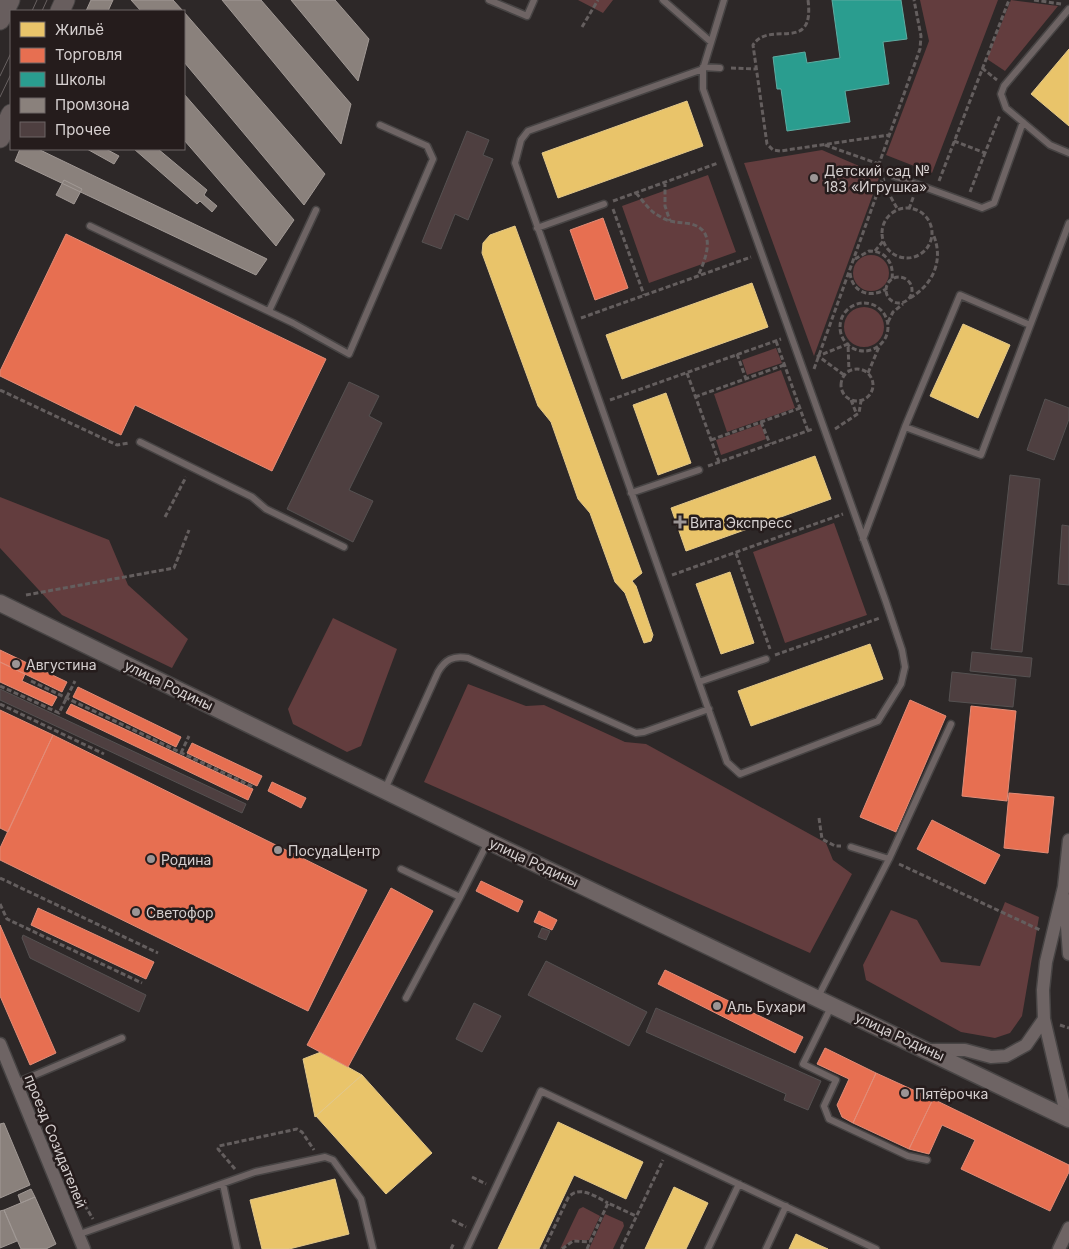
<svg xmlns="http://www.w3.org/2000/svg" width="1069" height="1249" viewBox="0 0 1069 1249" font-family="Inter,sans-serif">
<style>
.green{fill:#633d3e}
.homes{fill:#e9c46a;stroke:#e3c889}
.shops{fill:#e76f51;stroke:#e28c77}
.schools{fill:#2a9d8f;stroke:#5eaca2}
.industry{fill:#8a817c;stroke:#a19995}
.building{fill:#4e3f40;stroke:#555151}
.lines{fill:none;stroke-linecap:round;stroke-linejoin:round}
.service-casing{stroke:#474444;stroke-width:9}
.minor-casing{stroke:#474444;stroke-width:15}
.tertiary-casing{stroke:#474444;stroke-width:19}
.secondary-casing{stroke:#474444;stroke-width:21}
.path{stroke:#645e5e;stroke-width:3;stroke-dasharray:5 2.5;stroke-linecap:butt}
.service{stroke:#6e6464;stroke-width:6}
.minor{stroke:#6e6464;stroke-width:12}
.tertiary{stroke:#6e6464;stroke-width:16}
.secondary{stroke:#685e5e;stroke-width:19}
.tram{stroke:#686161;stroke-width:1}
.poi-dot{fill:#9b9595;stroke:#251c1c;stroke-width:2}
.labels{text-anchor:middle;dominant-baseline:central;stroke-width:5;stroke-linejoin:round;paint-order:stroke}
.poi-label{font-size:14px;fill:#d6d0d0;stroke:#251c1c;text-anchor:start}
.street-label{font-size:14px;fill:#d6d0d0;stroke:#251c1c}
</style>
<rect width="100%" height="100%" fill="#2d2828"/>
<path class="green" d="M578 0H613L603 13Z
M920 0H998L932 173 886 155 929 41Z
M1011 0 1058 6 1005 71 987 59Z
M822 150 880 175 814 356 744 163Z
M708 175 736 252 649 283 622 206Z
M853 273a18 18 0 1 1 36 0a18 18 0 1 1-36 0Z
M844 327a20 20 0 1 1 40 0a20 20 0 1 1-40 0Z
M776 348 782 363 747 375 742 360Z
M781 370 795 408 727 432 714 394Z
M761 424 766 439 721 455 716 440Z
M0 497 109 540 128 585 188 639 172 668 62 615 0 548Z
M834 523 867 615 785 643 753 552Z
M333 618 397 649 361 746 347 752 293 724 288 709Z
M468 684 526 706 544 705 625 742 646 744 826 843 833 860 852 874 810 953 424 782Z
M1005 902 1039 917 1022 1016 1010 1033 995 1038 961 1032 866 980 863 965 891 910 917 920 941 962 980 966Z
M583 1207 600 1216 589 1240H573L560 1249 579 1209Z
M605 1214 623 1222 624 1226 613 1249H589Z"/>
<path class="homes" d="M1069 49V126L1031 94Z
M687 101 703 146 558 198 542 153Z
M515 226 642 573 632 581 636 586 653 635 651 641 644 643 625 593 615 582 590 513 578 499 551 422 538 406 482 253 483 243 490 235Z
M752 283 768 327 622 379 606 335Z
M963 324 1010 345 978 418 930 396Z
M666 393 691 463 658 475 633 405Z
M815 456 831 499 686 551 671 508Z
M730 572 754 643 721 654 696 584Z
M870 644 883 679 751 726 738 691Z
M321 1052 362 1075 315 1117 303 1059Z
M362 1075 432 1153 386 1194 316 1116Z
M558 1122 643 1162 626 1199 574 1175 539 1249H498Z
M335 1179 349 1234 289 1249H262L250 1200Z
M674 1187 708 1203 686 1249H645Z
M796 1234 819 1245 828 1249H789Z"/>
<path class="shops" d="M603 218 628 288 595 300 570 230Z
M66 234 326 359 272 471 135 405 121 435 0 376V371Z
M0 650 67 682 62 692 0 662Z
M0 662 25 674 22 681 57 697 52 706 0 682Z
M78 687 181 737 176 747 73 697Z
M910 700 946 716 896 832 860 817Z
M71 704 253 789 248 800 66 713Z
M971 706 1016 711 1007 801 962 796Z
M0 710 53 735 8 832 0 828Z
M53 735 367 890 308 1011 0 860V848Z
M192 743 262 776 257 786 187 753Z
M272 782 306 798 301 808 268 791Z
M1009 793 1054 797 1048 853 1004 848Z
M932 820 1000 855 985 884 917 849Z
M481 881 523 901 518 912 476 891Z
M391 888 433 911 348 1067 307 1045Z
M38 908 154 962 146 979 31 925Z
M539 911 557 920 552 930 534 922Z
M0 925 56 1053 30 1065 0 996Z
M665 970 803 1037 795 1053 658 984Z
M825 1048 876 1073 853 1123 842 1117 837 1105 849 1079 817 1064Z
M876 1073 933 1099 909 1149 853 1123Z
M933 1099 1069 1165V1172L1050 1211 961 1169 975 1140 942 1125 929 1154 909 1149Z"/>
<path class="schools" d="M832 0H901L907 39 883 42 889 84 845 91 850 122 787 131 781 89H777L773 57 805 52 807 63 840 58Z"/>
<path class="industry" d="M91 0H113L108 11H86Z
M131 0H173L183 11H141Z
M222 0H261L351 104 341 144Z
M291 0H335L369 39 358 81Z
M184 12 325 174 304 205 184 62Z
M184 94 294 220 276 246 184 140Z
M20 149H38L267 259 256 275 15 161Z
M87 149H106L119 156 114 164Z
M134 149H158L207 190 204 195 217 206 212 212 200 201 197 204Z
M64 180 82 189 74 204 56 195Z
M4 1123 30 1185 0 1198V1124Z
M31 1189 35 1197 21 1203 18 1195Z
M35 1197 56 1244 46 1249H21L4 1210Z
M4 1210 17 1241 0 1248V1211Z"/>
<path class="building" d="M467 131 489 140 483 155 493 159 468 220 455 214 441 249 422 242Z
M349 382 379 396 369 416 382 423 349 490 373 501 353 542 287 509Z
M1045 399 1069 408V419L1054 460 1027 450Z
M1010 475 1040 479 1022 652 991 649Z
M1062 525 1069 526V585L1058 584Z
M972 652 1032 658 1030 677 970 671Z
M952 672 1016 679 1013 707 949 701Z
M0 689 246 804 242 813 0 700Z
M542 928 550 931 546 940 538 937Z
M23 935 146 995 139 1012 30 958 22 938Z
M546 961 647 1012 629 1046 528 995Z
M474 1003 501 1016 482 1052 456 1039Z
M656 1008 821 1081 808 1110 784 1100 786 1094 646 1032Z"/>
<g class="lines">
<defs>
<path id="service" d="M489 0 527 16 534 0
M663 0 711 42
M1069 9 1004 86 1001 94 1006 108 1050 145 1069 153
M703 67 720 68
M703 69 528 131 521 140 515 163 727 762 740 774 878 721 901 684 905 667 902 650 886 602 703 89V69L724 0
M894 176 982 208 994 203 1023 122
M90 226 293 323 349 354 433 159 427 146 380 125
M537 228 604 204
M269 311 316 210
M905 427 981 455 1069 223
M140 442 252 497 266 509 344 547
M631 493 699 470
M863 539 905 427 960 295 1030 325
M699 682 766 659
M385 789 438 672C445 660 453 655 468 658L636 733 644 732 709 709
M851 847 889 859
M401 869 460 897 488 842
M818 997 889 859 951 724
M406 998 460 897
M832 1005 803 1064 836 1080 824 1106 829 1119 908 1156 927 1160
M16 1083 122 1038
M223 1184 237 1249
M77 1235 255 1172 325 1157 333 1160 361 1199 373 1249
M467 1249 541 1091 876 1249
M708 1249 739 1184
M766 1249 786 1206"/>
<path id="minor" d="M1065 899 1069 954
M0 1044 84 1249
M929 1050H965L991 1057 1006 1056 1026 1045 1044 1019
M1067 1118 1044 1019 1043 990 1046 962 1064 887 1069 840
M1059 1249 1069 1228"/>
<path id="tertiary" d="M0 603 488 841 1069 1119"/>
<path id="secondary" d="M60 11 65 0
M0 20 10 0
M0 138 11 114"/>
</defs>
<use href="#service" class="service-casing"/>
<use href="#minor" class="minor-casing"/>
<use href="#tertiary" class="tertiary-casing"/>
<use href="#secondary" class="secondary-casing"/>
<path class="path" d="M808 0C815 55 770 19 753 45L767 144 773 150 780 151 889 135
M1034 0 1061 4
M582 27 598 0
M731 68 755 69
M982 68 997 80
M954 141 985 153 1000 115
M825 145 879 164
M884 172 879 164 920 49 921 36 914 0
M939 181 1009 0
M665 182V206L670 221
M880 187 888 192 898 210
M970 192 985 153
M636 193C644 202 650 212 661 217 670 223 680 222 691 224 718 231 705 260 698 276
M613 201 718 163
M882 233a25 25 0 1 1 50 0a25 25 0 1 1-50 0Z
M613 209 644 295
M909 209 914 195
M875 251 884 240
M855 259 869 251C886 251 894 263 892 279
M850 273C852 292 870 299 886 289
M886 290a13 13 0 1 1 26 0a13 13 0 1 1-26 0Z
M910 298C934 284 944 259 933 234
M840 327a24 24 0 1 1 48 0a24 24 0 1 1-48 0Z
M581 318 751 257
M888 322 893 312 903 304
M776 341 808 431
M737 354 746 379
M814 369 882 180 885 179
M841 385a16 16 0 1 1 32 0a16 16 0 1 1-32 0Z
M687 373 719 462
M868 373 879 347
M844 375 818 356 848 344 849 371
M0 390 117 445 129 443
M695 397 784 365
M610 400 781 339
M851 400 857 415
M761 422 770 444
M835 429 859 413 861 401
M711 440 800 408
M708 466 813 429
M165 517 186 477
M736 553 770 649
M672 575 843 514
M26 595 174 568 189 530
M775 655 880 618
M31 681 253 787
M0 686 59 713 75 681
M0 704 104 754
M181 753 189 736
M819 818 822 839 835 846H841
M899 864 1040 930
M0 878 158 953
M0 904 7 919 142 983
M1060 1025 1069 1028
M235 1169 218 1149 219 1146 297 1129 302 1132 314 1150
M472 1177 486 1184
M77 1192 93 1219
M452 1220 466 1227
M451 1249 454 1243
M544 1249 568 1198C579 1184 596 1197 608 1203
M562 1249 573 1241 590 1242
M587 1249 608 1203 636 1216
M621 1249 663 1160"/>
<use href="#service" class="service"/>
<use href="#minor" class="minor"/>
<use href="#tertiary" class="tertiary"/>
<use href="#secondary" class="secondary"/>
<path class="tram" d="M32 11 37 0
M42 11 47 0
M0 76 11 53
M0 97 11 74"/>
</g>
<g class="poi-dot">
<circle cx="814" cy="178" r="5"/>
<path d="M677.5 514.5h5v5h5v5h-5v5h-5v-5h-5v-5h5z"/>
<circle cx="16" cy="664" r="5"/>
<circle cx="278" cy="850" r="5"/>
<circle cx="151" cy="859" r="5"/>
<circle cx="136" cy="912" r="5"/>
<circle cx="717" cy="1006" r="5"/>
<circle cx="905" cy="1093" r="5"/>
</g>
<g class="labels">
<g class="poi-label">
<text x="824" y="170">Детский сад №<tspan x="824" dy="16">183 «Игрушка»</tspan></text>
<text x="690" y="522">Вита Экспресс</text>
<text x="26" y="664">Августина</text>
<text x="288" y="850">ПосудаЦентр</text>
<text x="161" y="859">Родина</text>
<text x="146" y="912">Светофор</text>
<text x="727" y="1006">Аль Бухари</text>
<text x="915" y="1093">Пятёрочка</text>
</g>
<g class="street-label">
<text transform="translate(169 685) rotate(26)">улица Родины</text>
<text transform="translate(534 862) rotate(25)">улица Родины</text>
<text transform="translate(900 1036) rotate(25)">улица Родины</text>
<text transform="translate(56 1141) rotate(68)">проезд Созидателей</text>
</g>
</g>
<rect x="10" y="10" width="175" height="140" fill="#251c1c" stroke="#6c6464"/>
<rect x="20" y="22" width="25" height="15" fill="#e9c46a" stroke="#6c6464"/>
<text x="55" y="35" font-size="15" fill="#d6d0d0">Жильё</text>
<rect x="20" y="48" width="25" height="15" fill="#e76f51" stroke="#6c6464"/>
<text x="55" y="60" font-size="15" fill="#d6d0d0">Торговля</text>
<rect x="20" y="72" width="25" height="15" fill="#2a9d8f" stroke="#6c6464"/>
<text x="55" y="85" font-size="15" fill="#d6d0d0">Школы</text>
<rect x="20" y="98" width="25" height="15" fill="#8a817c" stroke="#6c6464"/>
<text x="55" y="110" font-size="15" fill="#d6d0d0">Промзона</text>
<rect x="20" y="122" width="25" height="15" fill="#4e3f40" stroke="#6c6464"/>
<text x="55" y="135" font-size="15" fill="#d6d0d0">Прочее</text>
</svg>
